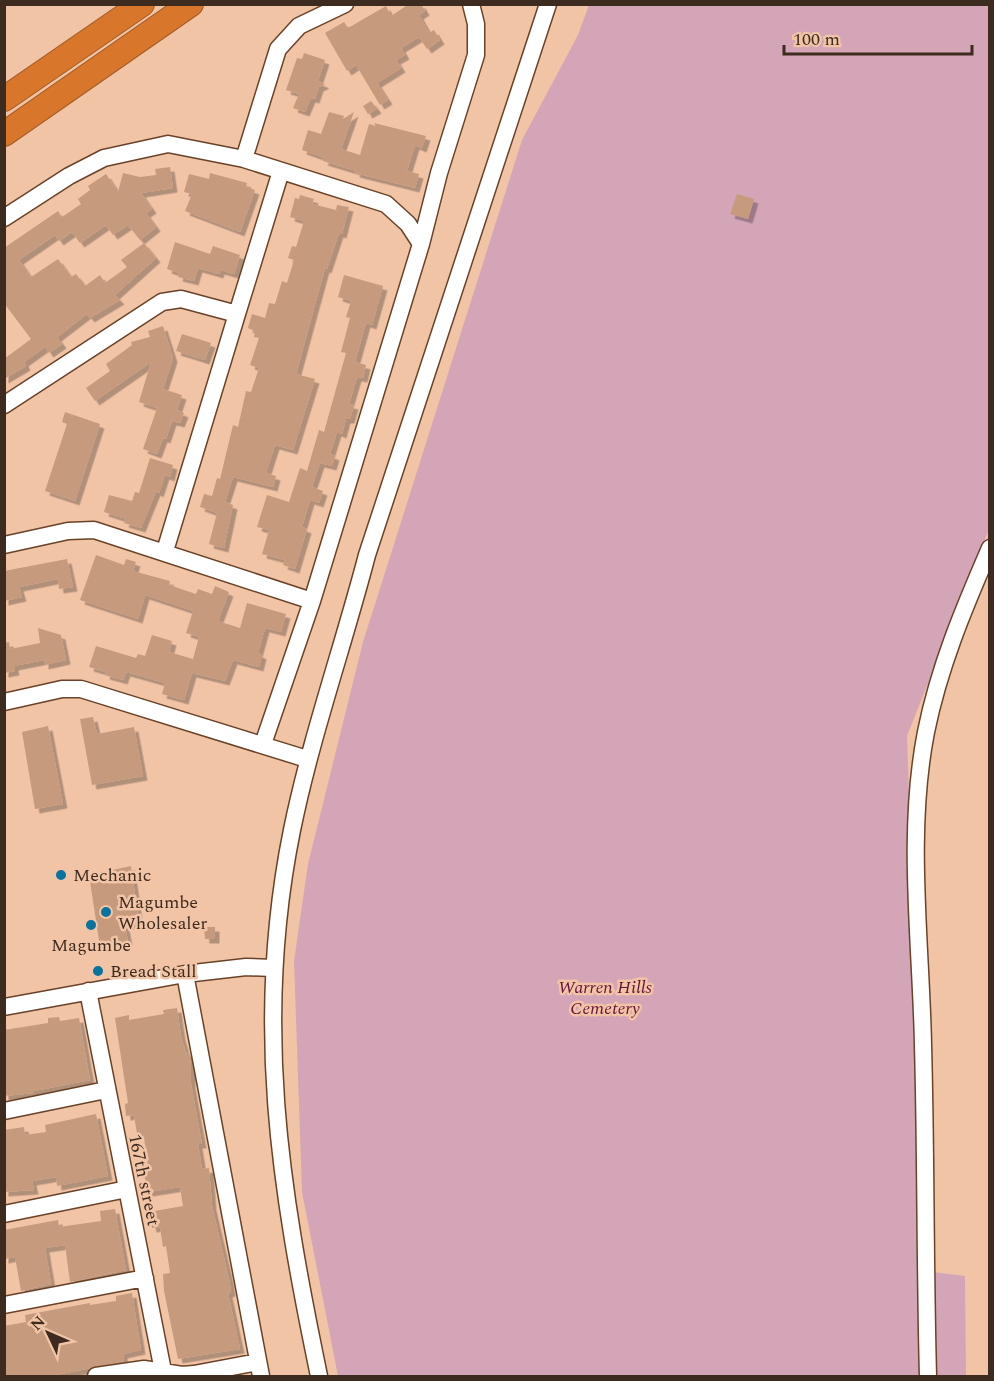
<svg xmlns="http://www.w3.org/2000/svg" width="994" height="1381" viewBox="0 0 994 1381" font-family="Spectral,serif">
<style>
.green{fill:#d3a5b6}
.building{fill:#c69a7d;filter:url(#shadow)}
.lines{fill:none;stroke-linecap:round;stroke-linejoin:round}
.minor-casing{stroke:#694228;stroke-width:19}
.highway-casing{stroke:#a25c27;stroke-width:26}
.minor{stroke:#fff;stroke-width:16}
.highway{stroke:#d8772b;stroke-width:24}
.poi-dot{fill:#07739e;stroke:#f2c4a6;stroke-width:2}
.labels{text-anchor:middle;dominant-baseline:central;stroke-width:5;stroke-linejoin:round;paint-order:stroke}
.poi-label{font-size:18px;fill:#3d2b1f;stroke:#f2c4a6;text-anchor:start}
.park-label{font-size:18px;font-style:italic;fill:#64133d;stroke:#f2c4a6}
.street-label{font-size:18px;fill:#3d2b1f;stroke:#f2c4a6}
</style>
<defs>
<filter id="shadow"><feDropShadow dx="4.5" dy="4.5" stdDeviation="0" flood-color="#0004"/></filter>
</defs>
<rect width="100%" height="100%" fill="#f2c4a6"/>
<path class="green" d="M589 5H989V529L907 736 925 1271 965 1276 966 1376H338L302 1192 294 961 308 864 363 642 522 140 578 35Z"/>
<path class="building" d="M409 4H421L425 11 419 15 429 33 434 30 440 40 427 49 419 37 401 48 405 55 396 60 401 68 377 83 388 100 380 105 356 65 347 71 325 33 344 22 348 28 386 6 391 16Z
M304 53 325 60 318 81 325 84 319 87 315 99 311 98 305 112 293 108 299 94 286 90 297 58 302 59Z
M371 101 377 109 368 114 363 106Z
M329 112 344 116 343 119 354 112 341 149 360 155 369 124 376 126 374 123 426 136 422 148 415 145 407 171 419 174 415 188 355 173 356 171 323 161 325 158 302 150 308 130 321 134Z
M170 167 173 188 141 193 152 209 146 213 156 227 140 240 128 225 113 235 106 225 80 243 72 232 59 241 55 235 19 260 31 277 58 259 71 277 76 274 85 286 100 275 105 283 127 267 121 260 144 243 156 258 115 295 120 300 90 318 87 314 57 337 62 344 49 353 45 347 24 362 26 366 4 379V359L31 339 4 303V248L58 211 62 217 81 204 78 199 90 190 88 186 106 174 118 192 123 173 140 177 156 175 155 169Z
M210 173 247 183 246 187 255 190 240 232 185 211 192 194 184 192 189 174 209 179Z
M737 194 754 199 748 219 730 214Z
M300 195 314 199 312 204 336 210 337 205 349 207 342 234 339 233 327 269 325 268 296 374 315 379 293 450 275 445 266 473 276 476 273 487 233 477 225 502 233 505 224 548 209 544 217 513 200 507 204 494 212 496 217 478 220 479 233 425 238 427 246 391 251 392 259 368 250 365 259 338 254 337 255 331 248 328 252 314 265 318 269 303 275 304 282 281 287 283 294 260 288 258 292 246 296 247 304 221 290 217 295 198 299 199Z
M175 242 210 254 213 246 240 255 234 274 220 270 219 274 198 268 194 281 178 277 179 273 167 269Z
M344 275 383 286 372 325 366 323 355 362 366 365 363 378 357 377 349 404 354 405 350 419H346L342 434 337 432 330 454 335 456 332 466 320 463 312 487 323 491 319 503 310 500 302 527 307 529 295 569 283 565 285 560 262 554 269 530 257 527 267 495 289 502 300 468 307 471 319 430 324 432 346 353 341 352 350 318 346 317 351 301 338 297Z
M163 326 173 358 163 389 182 395 177 410 184 413 180 423 172 421 166 439 163 438 157 454 143 449 157 408 139 402 151 362 95 401 86 388 110 371 106 364 132 345 131 342 150 337 148 331Z
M182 334 211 343 205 360 176 351Z
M65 412 100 424 75 501 45 491 67 424 62 422Z
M150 458 173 465 170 477 165 475 159 493 156 491 141 528 124 523 126 519 104 512 109 495 132 501 135 492 139 493Z
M96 555 124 565 126 559 136 562 133 571 170 581 169 585 196 594 198 589 212 594 215 586 229 592 218 621 240 628 247 603 286 614 281 632 265 628 258 653 262 655 259 667 233 660 225 681 192 673 184 700 162 694 165 683 126 672 123 680 105 675 106 672 89 667 96 646 136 658 138 654 145 656 152 635 172 641 169 652 193 659 199 637 186 633 193 611 145 595 138 619 80 600Z
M67 559 73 587 59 589 58 579 19 587 22 597 4 601V571Z
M38 628 61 635 66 660 44 665V660L14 666 15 671 4 673V643L9 642 10 649 40 643Z
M93 717 97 734 134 727 143 776 92 785 80 719Z
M48 726 63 804 35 809 22 732Z
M131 866 139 923 125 926 128 941 100 947 89 875Z
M204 927H215V939H205Z
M177 1008 181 1036 186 1053 189 1052 191 1067V1084L202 1144H198L202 1169 209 1168 212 1206 229 1279 231 1292 228 1293 240 1349 178 1359 164 1291 163 1274 170 1273 166 1246 163 1247 160 1227 152 1228 149 1212 183 1206 180 1187 148 1192 141 1162 148 1161 143 1133 137 1134 134 1115 126 1116 125 1104 128 1103 115 1018 129 1015V1020L164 1014 163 1010Z
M59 1017 60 1021 79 1018 90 1080 34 1091V1093L4 1096V1030L48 1023V1018Z
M96 1114 108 1176 57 1186 56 1177 32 1181 34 1190 4 1192V1130L24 1127 25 1135 46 1132 45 1125Z
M115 1209 126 1270 70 1282 65 1245 45 1248 51 1284 21 1291 15 1257 4 1259V1230L58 1220 59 1227 101 1221 100 1211Z
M132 1293 141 1350 123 1354 124 1361 71 1372 45 1377H4V1326L26 1322 25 1315 90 1303V1305L116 1301V1296Z"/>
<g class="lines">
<defs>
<path id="minor" d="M244 159 278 49 299 26 345 4
M4 218 69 176 104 158 168 144 244 159 386 204 408 224 421 244 312 601 263 744
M421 244 439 173 476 55V24L471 4
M4 405 162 302 181 299 237 314 281 171
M4 545 68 531 94 530 312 601
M165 551 237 314
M4 702 62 689H81L307 759
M185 974 261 1376
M88 991 164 1376
M4 1007 185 974 246 967 273 968
M4 1111 106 1090
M4 1214 127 1189
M4 1305 145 1278
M96 1376 144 1369 182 1375 194 1374 258 1362
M319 1376C280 1188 253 1022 292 830 311 737 343 647 367 555L548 4
M928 1376C925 1266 926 1155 923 1045 921 942 906 834 926 732 939 667 964 608 990 548"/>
<path id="highway" d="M4 99 142 4
M4 134 191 4"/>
</defs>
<use href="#minor" class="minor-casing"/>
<use href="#highway" class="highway-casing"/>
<use href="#minor" class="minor"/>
<use href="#highway" class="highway"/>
</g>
<g class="poi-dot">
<circle cx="61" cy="875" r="6"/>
<circle cx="106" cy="912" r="6"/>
<circle cx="91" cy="925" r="6"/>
<circle cx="98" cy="971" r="6"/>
</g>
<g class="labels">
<g class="poi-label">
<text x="73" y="875">Mechanic</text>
<text x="118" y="902">Magumbe<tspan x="118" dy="21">Wholesaler</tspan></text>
<text x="91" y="945" text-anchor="middle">Magumbe</text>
<text x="110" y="971">Bread Stall</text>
</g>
<g class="park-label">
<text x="605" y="987">Warren Hills<tspan x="605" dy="21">Cemetery</tspan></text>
</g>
<g class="street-label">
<text transform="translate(144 1180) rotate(78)">167th street</text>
</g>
</g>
<rect width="994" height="1381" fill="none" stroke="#3d2b1f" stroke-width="12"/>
<g transform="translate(48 1333) rotate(314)" stroke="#f2c4a6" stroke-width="4.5" paint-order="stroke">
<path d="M0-4.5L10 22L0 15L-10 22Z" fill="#3d2b1f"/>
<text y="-9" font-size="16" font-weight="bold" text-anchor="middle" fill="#3d2b1f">N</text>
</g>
<path d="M784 45v9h188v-9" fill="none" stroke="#3d2b1f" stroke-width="3"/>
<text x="793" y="45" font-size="18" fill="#3d2b1f" stroke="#f2c4a6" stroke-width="4.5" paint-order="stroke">100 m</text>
</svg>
